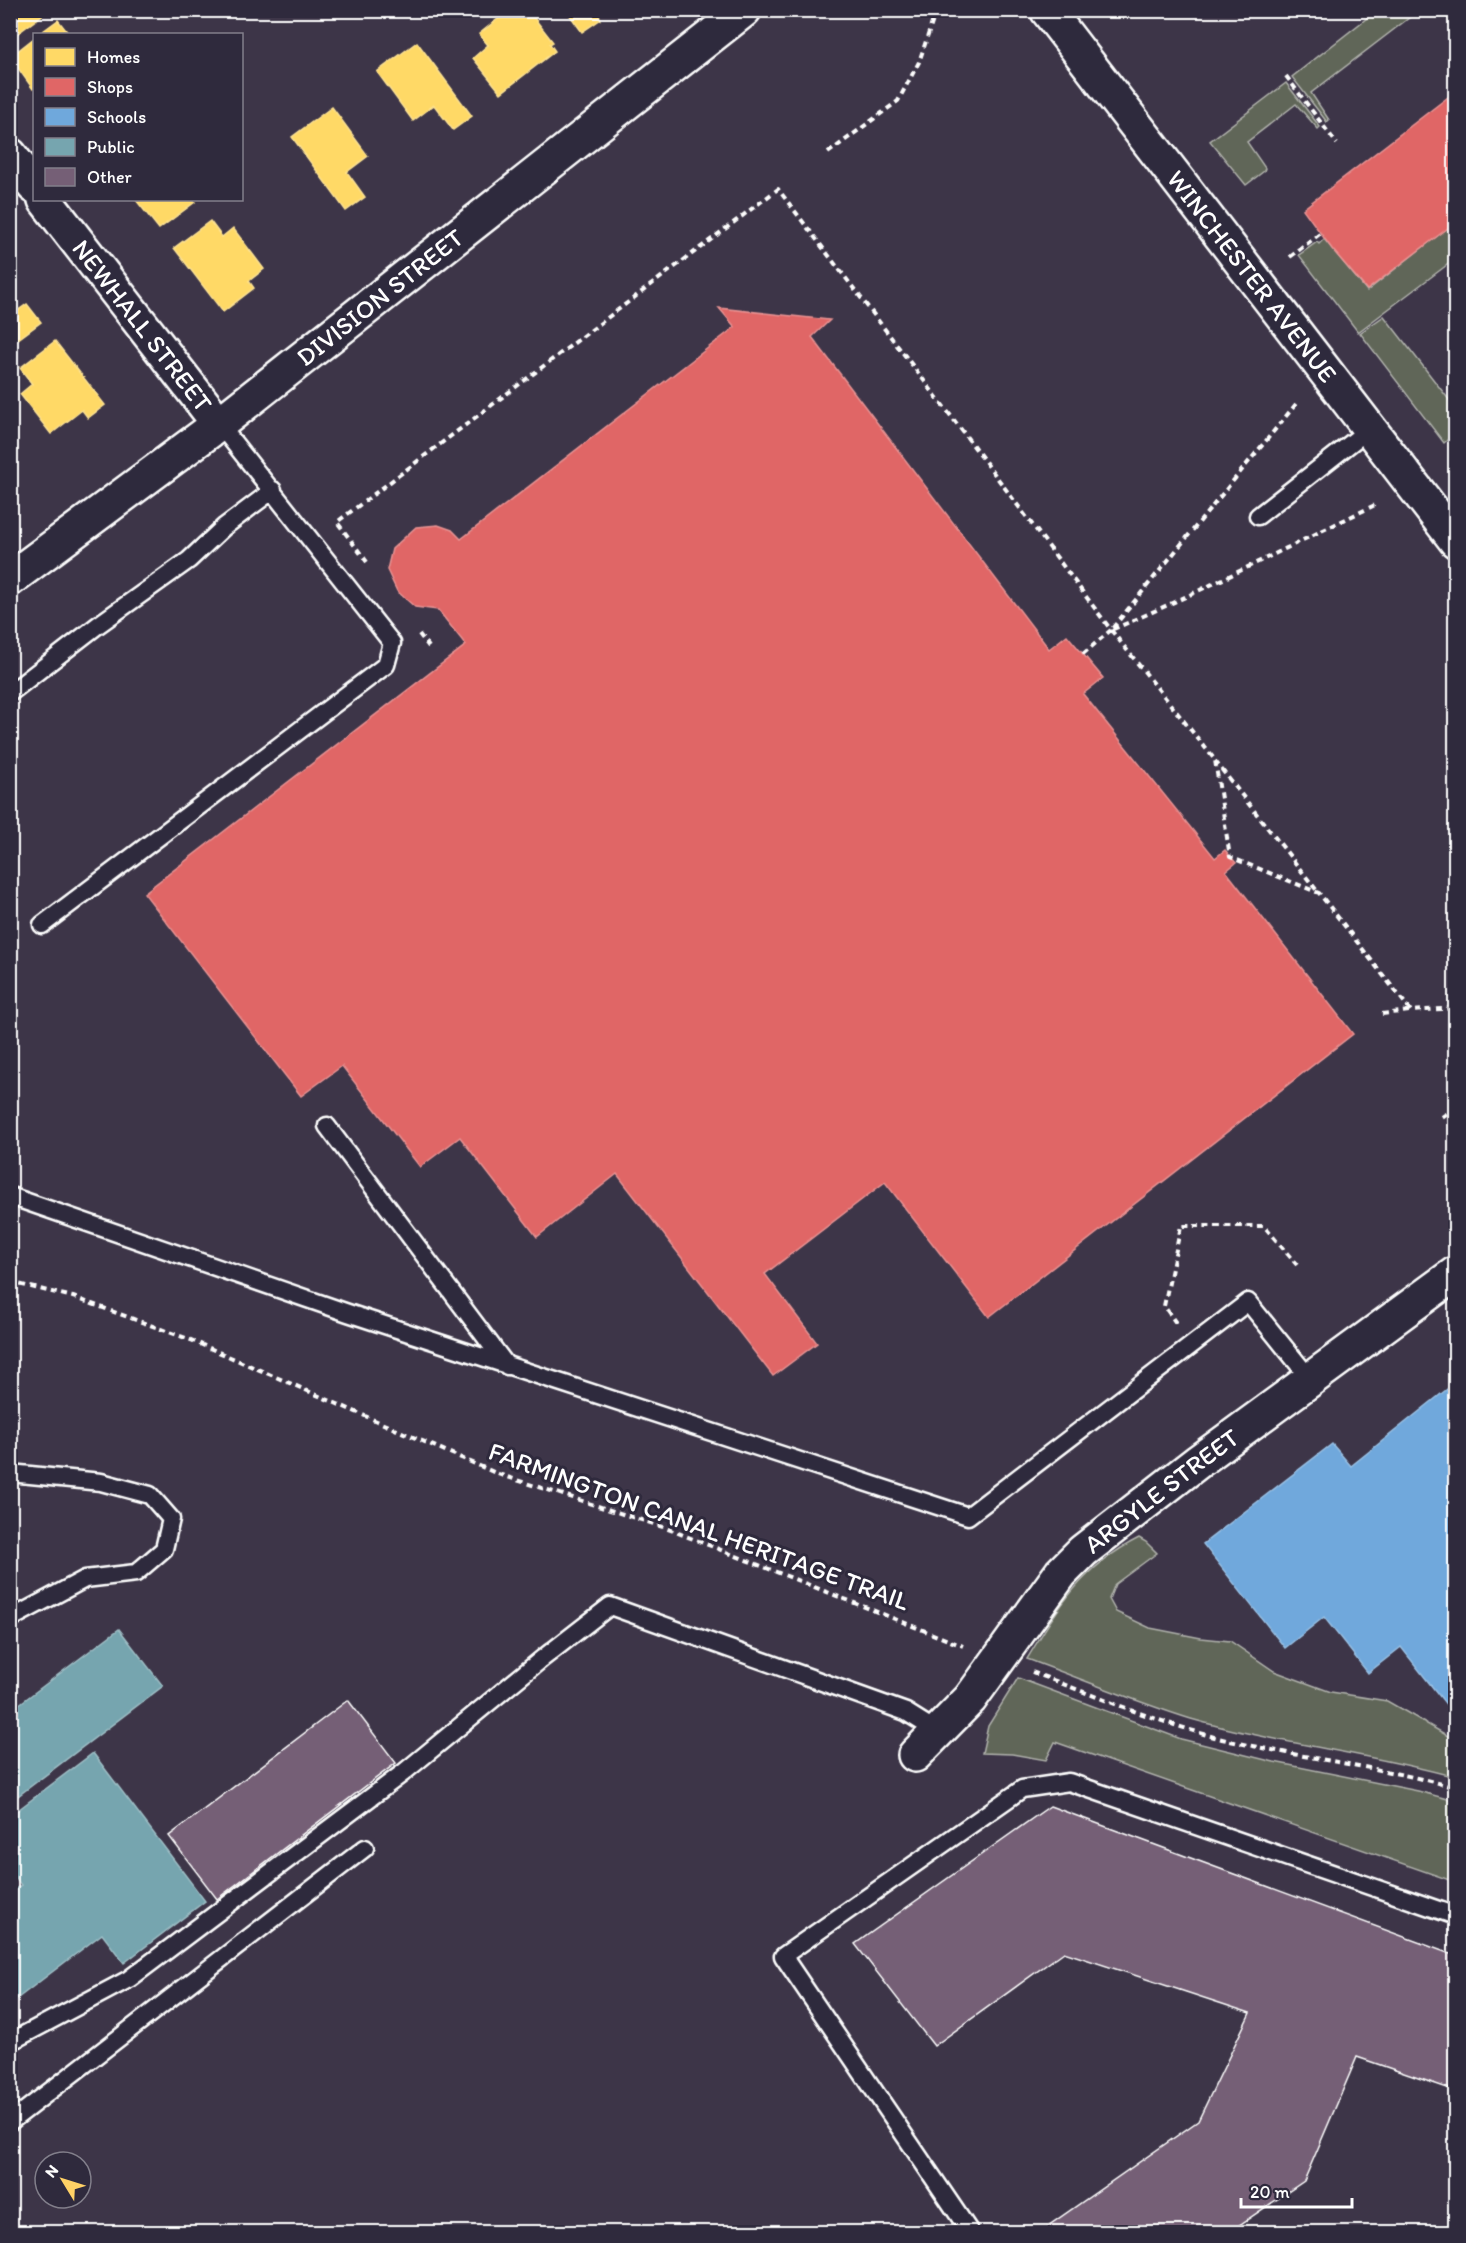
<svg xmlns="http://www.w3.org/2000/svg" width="1466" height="2243" viewBox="0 0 1466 2243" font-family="Itim,sans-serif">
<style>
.green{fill:#616659;stroke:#b0b2ac;stroke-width:1.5}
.homes{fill:#ffd966;stroke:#ffe494;stroke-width:1.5}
.shops{fill:#e06666;stroke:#e99494;stroke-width:1.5}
.schools{fill:#6fa8dc;stroke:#9ac2e6;stroke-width:1.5}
.public{fill:#76a5af;stroke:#9fc0c7;stroke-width:1.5}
.building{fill:#755f76;stroke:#fff;stroke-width:1.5}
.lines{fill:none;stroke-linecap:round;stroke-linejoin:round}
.lane-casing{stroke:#fff;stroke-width:21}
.street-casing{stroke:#fff;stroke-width:38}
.secondary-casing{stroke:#fff;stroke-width:38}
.path{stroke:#fff;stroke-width:4;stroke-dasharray:6 4.5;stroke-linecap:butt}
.lane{stroke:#2f2a3d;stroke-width:16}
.street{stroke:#2f2a3d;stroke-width:33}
.secondary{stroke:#2f2a3d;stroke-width:33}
.labels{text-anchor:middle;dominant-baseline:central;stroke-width:6;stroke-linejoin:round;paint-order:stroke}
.street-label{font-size:26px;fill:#fff;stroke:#2f2a3d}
</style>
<rect width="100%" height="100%" fill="#3d3548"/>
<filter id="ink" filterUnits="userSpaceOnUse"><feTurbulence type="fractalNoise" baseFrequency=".0167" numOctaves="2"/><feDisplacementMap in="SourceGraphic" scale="12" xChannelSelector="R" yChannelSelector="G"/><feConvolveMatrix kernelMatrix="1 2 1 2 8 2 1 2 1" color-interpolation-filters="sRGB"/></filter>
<g filter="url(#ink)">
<path class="green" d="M1376 11H1418L1311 93 1329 120 1327 122 1292 77Z
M1286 83 1320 127 1318 129 1296 104 1247 142 1265 168 1264 171 1246 185 1210 141Z
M1455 222V259L1358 332 1299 255 1317 242 1319 244 1324 239 1367 291Z
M1384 316 1450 401 1455 409V433L1444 443 1360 333Z
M1139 1538 1146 1542 1157 1553 1115 1584 1109 1599 1116 1612 1150 1628 1201 1638 1230 1641 1274 1671 1331 1692 1387 1701 1455 1740V1777C1369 1753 1278 1744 1191 1719 1136 1702 1082 1679 1027 1659 1059 1606 1082 1567 1139 1538Z
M1018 1678 1181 1739 1274 1762 1418 1791 1455 1801V1882L1055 1742 1046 1760 1012 1754 982 1753 988 1726Z"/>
<path class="homes" d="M10 10H43L45 13 10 39Z
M509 10H528L553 42 550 44 555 51 501 93 473 58 488 45 479 34Z
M566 10H595L601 19 582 32Z
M58 20 69 34H39Z
M34 38V88L33 89 10 57Z
M417 42 472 116 453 130 434 105 413 121 377 72Z
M332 107 368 156 347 172 365 197 346 211 292 137Z
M136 200H194L195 202 159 229Z
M210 221 222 237 233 228 264 269 249 281 254 288 223 312 174 248Z
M27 304 41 322 10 345V316Z
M55 341 105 405 88 418 82 410 51 434 20 394 32 384 20 368Z"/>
<path class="shops" d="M1456 91V222L1367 290 1332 249 1303 209Z
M719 308 830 320 812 337 1049 649 1067 635 1103 678 1083 694 1215 858 1225 850 1236 863 1226 871 1353 1034 989 1317 885 1182 765 1274 817 1343 773 1376 617 1174 537 1237 460 1137 420 1167 342 1066 301 1096 144 893 466 645 438 610 415 607 397 591 387 570 392 549 416 527 438 525 452 530 461 539 735 327Z"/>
<path class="schools" d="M1456 1382V1717L1401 1647 1368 1673 1324 1617 1285 1648 1203 1544 1332 1444 1351 1466Z"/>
<path class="public" d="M119 1629 163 1686 10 1802V1711Z
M93 1753 205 1901 124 1963 102 1934 10 2004V1893L21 1885 10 1871V1816Z"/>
<path class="building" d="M348 1700 396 1763 217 1899 169 1836Z
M1050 1806 1456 1956V2091L1357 2057 1304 2181 1229 2232H1053L1048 2226 1198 2121 1250 2013 1064 1952 934 2046 855 1944Z"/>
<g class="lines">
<defs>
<path id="lane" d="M1258 516 1369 429
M10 693 98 625 189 560 224 527 273 490
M42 925 386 665 392 643 219 424
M327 1126 507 1366
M10 1196 348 1313 968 1516 1248 1302 1311 1380
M10 1473 101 1482 150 1495 171 1519 164 1549 136 1573 85 1579 10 1619
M10 2042 129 1979 403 1773 543 1658 610 1606 906 1712 938 1732
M10 2122 365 1848
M970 2232 783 1956 1022 1789 1069 1782 1456 1916"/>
<g id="street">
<path d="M10 155 34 186"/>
<path id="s1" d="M45 200 219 424"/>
<path id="s2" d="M915 1755 970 1699 1061 1573 1083 1551 1199 1461 1456 1273"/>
</g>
<g id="secondary">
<path id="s3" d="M1047 10 1456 541"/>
<path id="s4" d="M10 579 219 424 744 10"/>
</g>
</defs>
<use href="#lane" class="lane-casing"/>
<use href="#street" class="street-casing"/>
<use href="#secondary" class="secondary-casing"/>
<path class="path" d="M1286 76 1337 144
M828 153 898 101 919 62 934 17 938 10
M1290 257 1321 233
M1296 404 1111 630C1201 592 1287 547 1375 505
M367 562 337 522 778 189 954 420 1111 630 1215 760 1230 857 1319 893 1411 1011 1456 1008
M419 634 429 647
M1083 654 1111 630
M1215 761 1318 892
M1382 1014 1410 1011
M1442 1117 1456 1107
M10 1282 73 1297 191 1340 498 1474 663 1527 963 1646
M1176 1323 1164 1306 1181 1226H1264L1297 1265
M1032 1672C1095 1696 1157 1722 1222 1739 1299 1758 1379 1766 1456 1788"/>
<use href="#lane" class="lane"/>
<use href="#street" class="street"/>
<use href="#secondary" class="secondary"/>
</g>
</g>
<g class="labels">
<g class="street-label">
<text stroke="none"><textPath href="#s3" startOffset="336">WINCHESTER AVENUE</textPath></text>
<text stroke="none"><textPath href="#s4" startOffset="465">DIVISION STREET</textPath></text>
<text stroke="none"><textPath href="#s1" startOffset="159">NEWHALL STREET</textPath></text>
<text stroke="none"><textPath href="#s2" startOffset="364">ARGYLE STREET</textPath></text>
<text transform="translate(699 1526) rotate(20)">FARMINGTON CANAL HERITAGE TRAIL</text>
</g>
</g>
<rect width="1466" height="2243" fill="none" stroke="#2f2a3d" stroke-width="36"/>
<rect x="18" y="18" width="1430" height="2207" fill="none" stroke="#fff" stroke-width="2" filter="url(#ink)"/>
<rect x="33" y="33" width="210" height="168" fill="#2f2a3d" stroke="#827f8b" stroke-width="1.5"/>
<rect x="45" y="48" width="30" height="18" fill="#ffd966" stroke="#827f8b" stroke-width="1.5"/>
<text x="87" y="63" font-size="18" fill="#ffffff">Homes</text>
<rect x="45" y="78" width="30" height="18" fill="#e06666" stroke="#827f8b" stroke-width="1.5"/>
<text x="87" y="93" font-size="18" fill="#ffffff">Shops</text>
<rect x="45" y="108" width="30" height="18" fill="#6fa8dc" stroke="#827f8b" stroke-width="1.5"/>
<text x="87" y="123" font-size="18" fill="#ffffff">Schools</text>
<rect x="45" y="138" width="30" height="18" fill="#76a5af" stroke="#827f8b" stroke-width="1.5"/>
<text x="87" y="153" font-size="18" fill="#ffffff">Public</text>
<rect x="45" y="168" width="30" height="18" fill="#755f76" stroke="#827f8b" stroke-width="1.5"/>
<text x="87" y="183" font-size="18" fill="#ffffff">Other</text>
<g transform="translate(63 2180) rotate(308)"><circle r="28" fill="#2f2a3d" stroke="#827f8b" stroke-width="1.5"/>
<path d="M0-4.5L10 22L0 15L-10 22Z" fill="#ffd166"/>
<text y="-9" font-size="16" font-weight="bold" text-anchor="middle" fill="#ffffff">N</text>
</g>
<path d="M1241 2198v9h111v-9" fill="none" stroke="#ffffff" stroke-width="3"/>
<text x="1250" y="2198" font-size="18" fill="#ffffff" stroke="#2f2a3d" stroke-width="4.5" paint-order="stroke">20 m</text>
</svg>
